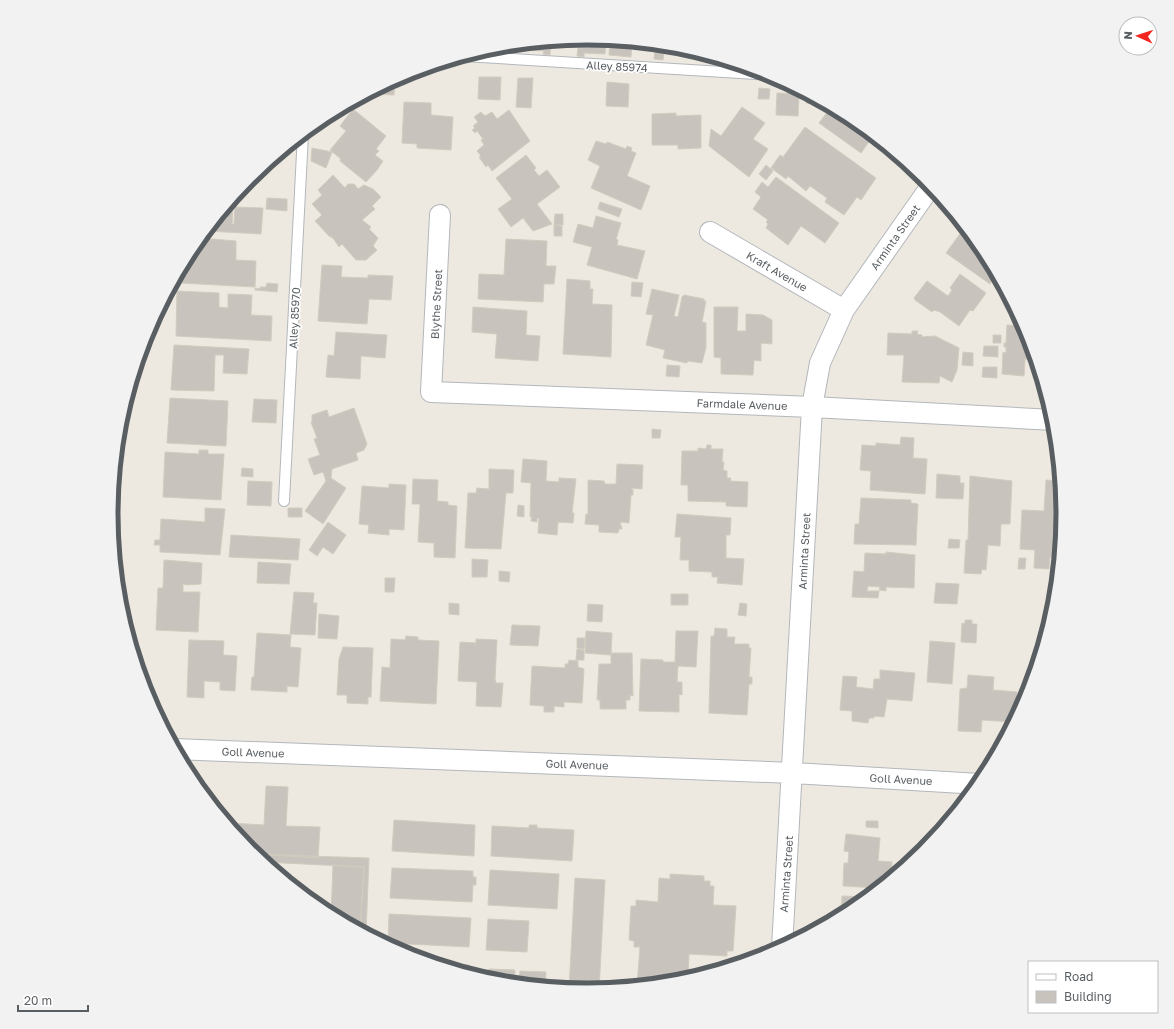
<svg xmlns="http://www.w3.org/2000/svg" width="1174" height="1029" viewBox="0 0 1174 1029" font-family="'Golos Text',sans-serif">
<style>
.building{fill:#c8c4bd;stroke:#d2cbbe}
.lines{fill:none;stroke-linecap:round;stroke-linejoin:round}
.lane-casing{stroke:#b3b7bc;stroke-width:12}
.street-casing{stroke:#b3b7bc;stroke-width:22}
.lane{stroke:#fff;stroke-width:10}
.street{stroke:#fff;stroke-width:20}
.labels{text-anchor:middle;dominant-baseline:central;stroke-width:3.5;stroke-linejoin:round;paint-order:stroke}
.street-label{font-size:11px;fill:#595e62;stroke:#fff}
.rim{fill:none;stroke:#595e62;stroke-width:5}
</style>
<rect width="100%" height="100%" fill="#ede9e0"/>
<path class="building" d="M584 38 606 40 605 54 584 53V57L577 56 578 48H583Z
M610 40 632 42 631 57 609 55Z
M551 42 550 55 543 54 544 51 496 49V47Z
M655 50 664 51 663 60 654 59Z
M697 52 718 59V60L697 59Z
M479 77H501L500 100 478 99Z
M518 78H533L531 108 516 107Z
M395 79 394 95 372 94 373 91Z
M607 82 629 84 628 107 606 106Z
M759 88 770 89 769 99H758Z
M777 93 799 94 798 116 776 115Z
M807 94 816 99 815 104 806 103Z
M404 102 431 103V115L453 117 451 150 417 148V144L402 143Z
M742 107 765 123 753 139 768 149 749 177 709 146 711 129 721 136Z
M831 107 852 118 873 136 861 153 819 123Z
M353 109 386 136 376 149 379 151 375 155 383 161 377 170 366 182 340 161 341 159 330 150 346 131 340 126Z
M509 110 530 141 492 171 488 165 486 167 479 157 481 156 477 151 484 145 481 140 483 139 477 131 475 133 472 130 475 128 473 126 478 122 474 117 481 112 485 116 492 112 497 119Z
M676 113V116L701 115V148L678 149V145H652V114Z
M805 127 876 178 861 200 857 197 844 215 825 202 827 198 810 186 806 191 788 176 786 179 771 168 780 155 783 157Z
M596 141 606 144 607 142 626 149 627 146 632 148 631 151 636 153 627 176 650 186 641 210 591 188 600 166 588 160Z
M312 148 332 152 326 168 311 161Z
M526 155 536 168 534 170 539 176 547 170 560 187 537 204 552 224 533 231 523 218 511 227 498 209 512 199 496 178Z
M766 165 773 171 766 180 759 174Z
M261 168 260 180H248L250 177Z
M333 175 345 188 348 184H354L358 189 364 185 373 189 381 197 372 206 375 209 362 220 371 227 369 229 378 238 373 246 377 250 366 260H356L342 244 339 247 333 238 329 236 315 221 322 215 312 204 322 195 318 190Z
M776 177 839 223 825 243 801 226 788 245 766 228 768 224 766 222 768 220 753 209 761 197 755 192 762 182 768 187Z
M267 198 287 199V211L266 209Z
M230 202V206H233L232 224H234L235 207 263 208 261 234 207 231Z
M600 202 622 209 619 217 598 209Z
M555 214H563V225H554Z
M596 216 621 223 616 239 618 240 617 245 645 251 637 279 587 265 592 247 573 242 578 224 593 228Z
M554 225 562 226V236H554Z
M962 231 975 240 983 250 998 278 995 282 992 280 990 284 946 253Z
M200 238 236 241V260L256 261 255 287 181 283 182 267 191 250Z
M506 239 547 241 546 266H556L554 284H544L543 302 478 299 479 274 504 275Z
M322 265 342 266 341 277 368 278V275L393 276 391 300 369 299 367 324 318 321Z
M960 274 986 293 973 311 970 310 959 326 940 312 934 310 932 312 915 300 914 298 927 281 948 296 952 290 950 288Z
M567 279 590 281V289H593L592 304 612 305 611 357 563 354Z
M632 282 643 283 641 297 631 296Z
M267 283 278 284 277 292 255 290V288L260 289V287H266Z
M652 289 679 295 674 316 678 317 682 297 684 295 704 299V301H706L702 322 706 323V347L702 363 688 361 687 363 663 358 665 350 646 345 653 315 646 314Z
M177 291 219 293V307L228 308V294L252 295 251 315 272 316 271 341 176 336Z
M473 307 527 311 526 335 540 336 538 361 495 358 497 334 472 332Z
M714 307H738L737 331H746V314L763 315 772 320V344L761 343V361L754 360 753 375 721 374V358L714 357Z
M1007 325 1024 326 1027 332 1037 364H1034V360L1025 359 1024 376 1002 374 1003 352 1006 353V347H1004V343H1006Z
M912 331H918L917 334 922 335V337L935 336 959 348 957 370 952 382 940 376 939 383 902 382 904 355H887L888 333 912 334Z
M336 332 387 335 385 358 361 356 360 379 326 377 328 355 334 356Z
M993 335H1001V343H993Z
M174 345 249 349 247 374 223 373 224 355H215L214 391 171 390Z
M984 346H998V357L983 356Z
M963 352 973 353V366L962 365Z
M667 365 680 366 679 377 666 376Z
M983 367H997V378L982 377Z
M170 398 228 401 226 446 167 443Z
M254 399 277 400 276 423 252 422Z
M354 408 367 444 364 450 356 453 358 460 332 469 331 478 346 488 323 524 305 511 326 481 323 472 314 475 308 459 320 455 314 439 317 438 311 422H312V415L327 410 329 417Z
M652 429 661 430 660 438H652Z
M901 437 914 438 913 458 927 459 925 494 870 490 871 471 860 470 862 445 876 446V443L900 445Z
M707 445H711V449H723L722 462H724L723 470 727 471V478H731L730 481 748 482 747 507 726 506V502L688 501V485H681L682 451H698V448L706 449Z
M199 450H208V454H224L221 500 163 497 165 452 199 454Z
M523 459 547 461 546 481 559 482V478L576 479 572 513H574L573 523 558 522 557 535 538 533 539 518H537V522L531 521 532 517H530L531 483 521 482Z
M617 464 643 465 642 489 631 488 633 490V495H631L629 523 620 522 622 529H619L618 533 599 532V525L585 524 586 514H588V480L604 481 605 484H616Z
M242 468 253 469V477L241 476Z
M489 469 514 470 513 493H506L501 549 465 548 468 493H476L477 488 489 489Z
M937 474 960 476V483H964L963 499 936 498Z
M970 476 1012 481 1010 524H1001L1000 546 988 545 986 570 982 569 981 574 964 573 966 540H968Z
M413 479 438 480 437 501 448 502V505L457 506 455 558 434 557V543L418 542 420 504H412Z
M1046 480 1060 481 1063 515 1059 558 1050 557 1049 569 1034 568 1035 550 1020 549 1022 510 1044 511Z
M248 481 272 482 271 506 247 505Z
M389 484 406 485 404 530 389 529V535L368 533 369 525 359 524 362 486 389 488Z
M861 498 911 500V503L918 504 916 545 854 544 855 524H859Z
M518 505 524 506V517L517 516Z
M205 508 225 509 220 555 160 552V545H154L155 540H160L161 519 205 522Z
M288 508H302V517H288Z
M677 514 731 518 730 535H726V558L744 559 742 585 717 583 718 577H712V572L689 571V560H680L681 537H675Z
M328 522 346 535 333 554 323 547 317 556 309 550Z
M231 535 300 539 298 560 229 557Z
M949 539 960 540 959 548H948Z
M886 552 915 555 914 588 886 587V591L879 590 880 587 868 586 867 591H879L878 598 852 597 854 571 864 572 865 553 886 554Z
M1019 558H1026L1025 569H1018Z
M472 559 488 560 487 577H472Z
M164 560 202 563 201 584 185 585 183 583V592H200L198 632 156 630 158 588H163Z
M258 562 291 564 289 584 257 583Z
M499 571 510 572 509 582 499 581Z
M385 578H395L394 592H385Z
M936 583 959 584 957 604 934 603Z
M294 592 314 593 313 603H317L315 635 290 634Z
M671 594H688V605H671Z
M449 603 459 604V615L449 614Z
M740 603 747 604 746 616 738 615Z
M588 604 603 605 602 622 587 621Z
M319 614 339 616 337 639 318 638Z
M965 620H972V624H977L976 643 961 642 962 623 965 624Z
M512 625 540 626 538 646 510 645Z
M715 628 727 629V637H735L734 644H749V648H751L749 677H752V684H749L747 715 709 713 711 636H714Z
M586 631 612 633 611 655 585 653Z
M676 631H698L696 667 678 666 677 682H682V695L679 694V712L639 711 641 659 663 660V662H675Z
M257 633 291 635 290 647 301 648 298 687 287 686V692L251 690 252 677H254Z
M406 636 418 637V640L439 641 436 704 380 701 382 667 390 668 391 639 405 640Z
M577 638H585L584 649 577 648Z
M476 639 497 640 495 679 496 683H503L501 707 476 706 477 682 458 681 460 642 476 643Z
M189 640 224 641 223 655 237 656 235 691 220 690V682L204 681V698L187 697Z
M930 641 955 643 952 684 927 682Z
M343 647 373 648 371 697H368V704L347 703V695H337L339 659Z
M577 649 584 650V660H576Z
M611 653H632L633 696 630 695V700H626V709H600V700H597L599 664H611Z
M569 660 578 661V667L584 669 582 703 564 702V707L554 706V712H544V706L530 705 532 666 565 668V664H568Z
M880 670 915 673 912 701 887 699 884 717 874 716V718H869L868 723 852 721V711L840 710 843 676 857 677 856 687 873 689 874 679H880Z
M968 675 994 677 993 690 1017 692 1014 722 982 720 981 732 958 731 960 689 967 688Z
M1028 679 1032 680 1028 695Z
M266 786 288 787 286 826 320 827 318 858 253 854 230 827V823L264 825Z
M394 820 475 825 474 856 392 851Z
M866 821H878V828L866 827Z
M529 825H537V828L574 830 572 861 491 856 492 826 529 828Z
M846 834 880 838 878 861 892 862 891 878 879 888 843 886 844 863H848L849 852 844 851Z
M253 854 369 858 366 934 360 931 364 867 263 862Z
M333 865 364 867 360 931 331 915Z
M392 868 473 871V877H476V885H473L472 902 390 898Z
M490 870 559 874 557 909 488 905Z
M670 874 704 876V881H710V886H714L713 905 736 906 733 951H727V956L689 954 688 980 637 986 640 947H634V941L629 940 631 906H636V900L658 902 659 878 670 879Z
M575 878 605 880 599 990 587 991 569 989Z
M842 896 868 897 852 911 841 917Z
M389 914 471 918 469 947 388 943Z
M488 919 529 921 527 952 486 950Z
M434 964 469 965 468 974Z
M489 969 515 970 514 984 489 980Z
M520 971 546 972 545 987 519 984Z"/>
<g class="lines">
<defs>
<path id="lane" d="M464 56 771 75
M284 501 303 134
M207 799V795"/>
<path id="street" d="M440 215 431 392 812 407 1054 420
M710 232 844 310
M174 749 793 773 980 784
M782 948 812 407 820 363 844 310 931 186"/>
</defs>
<use href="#lane" class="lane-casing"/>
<use href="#street" class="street-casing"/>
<use href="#lane" class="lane"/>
<use href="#street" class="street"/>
</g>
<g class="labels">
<g class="street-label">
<text transform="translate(617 66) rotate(3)">Alley 85974</text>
<text transform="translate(895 237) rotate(-55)">Arminta Street</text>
<text transform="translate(777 271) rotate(30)">Kraft Avenue</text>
<text transform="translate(436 304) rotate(-87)">Blythe Street</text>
<text transform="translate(294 318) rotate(-87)">Alley 85970</text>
<text transform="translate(742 404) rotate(2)">Farmdale Avenue</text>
<text transform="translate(804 551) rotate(-87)">Arminta Street</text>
<text transform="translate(253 752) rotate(2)">Goll Avenue</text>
<text transform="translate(577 764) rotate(2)">Goll Avenue</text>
<text transform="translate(901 779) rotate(3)">Goll Avenue</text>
<text transform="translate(786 874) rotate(-86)">Arminta Street</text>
</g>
</g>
<path d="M0 0H1174V1029H0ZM118 514a469 469 0 1 1 938 0a469 469 0 1 1-938 0Z" fill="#f2f2f2" fill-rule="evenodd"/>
<path class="rim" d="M118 514a469 469 0 1 1 938 0a469 469 0 1 1-938 0Z"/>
<rect x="1028" y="961" width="130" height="52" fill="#ffffff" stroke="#bdbfc0"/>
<rect x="1036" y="974" width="20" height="6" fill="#ffffff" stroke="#bdbfc0"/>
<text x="1064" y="981" font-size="12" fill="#595e62">Road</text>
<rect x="1036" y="991" width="20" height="12" fill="#c8c4bd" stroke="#bdbfc0"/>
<text x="1064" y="1001" font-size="12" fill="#595e62">Building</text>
<g transform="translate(1138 36) rotate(273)"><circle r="19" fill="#ffffff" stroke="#bdbfc0"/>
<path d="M0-3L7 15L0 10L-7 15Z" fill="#f22521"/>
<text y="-6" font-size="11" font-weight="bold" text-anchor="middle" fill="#595e62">N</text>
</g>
<path d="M18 1005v6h70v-6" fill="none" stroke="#595e62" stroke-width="2"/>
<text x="24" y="1005" font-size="12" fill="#595e62" stroke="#ffffff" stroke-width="3" paint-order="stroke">20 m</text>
</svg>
